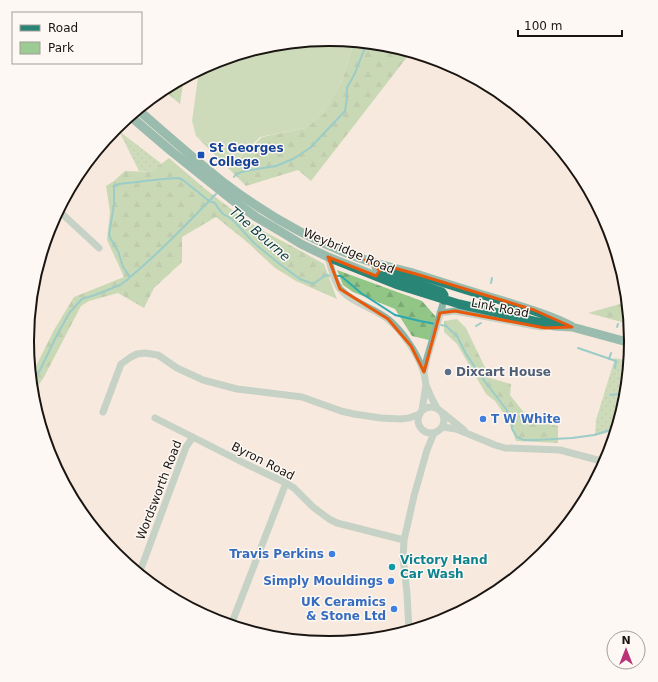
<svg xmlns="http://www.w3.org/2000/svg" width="658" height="682" viewBox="0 0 658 682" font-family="'DejaVu Sans',sans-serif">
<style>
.green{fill:url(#green-dots)}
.forest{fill:url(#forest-firs)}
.pitch{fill:#9ccb93}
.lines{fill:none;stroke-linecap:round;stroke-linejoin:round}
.stream{stroke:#2ca9b0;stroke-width:2}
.minor{stroke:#8bb5ab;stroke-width:7}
.major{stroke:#298575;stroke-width:9}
.marked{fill:none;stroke:#e8590c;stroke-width:3;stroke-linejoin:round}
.transit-dot{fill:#1a4fb4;stroke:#fdf8f3;stroke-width:1.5}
.service-dot{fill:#5c6f8a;stroke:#fdf8f3;stroke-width:1.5}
.shop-dot{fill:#3f7fe0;stroke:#fdf8f3;stroke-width:1.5}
.culture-dot{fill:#0f9aa8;stroke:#fdf8f3;stroke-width:1.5}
.labels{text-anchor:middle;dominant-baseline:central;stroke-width:3;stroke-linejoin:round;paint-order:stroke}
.transit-label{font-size:12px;font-weight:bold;fill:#164399;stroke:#fdf8f3;text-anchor:start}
.street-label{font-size:12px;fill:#1a1511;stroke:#fdf8f3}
.service-label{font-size:12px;font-weight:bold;fill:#4e5e75;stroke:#fdf8f3;text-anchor:start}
.shop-label{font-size:12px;font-weight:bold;fill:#366cbe;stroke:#fdf8f3;text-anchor:end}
.culture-label{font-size:12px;font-weight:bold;fill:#0d838f;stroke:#fdf8f3;text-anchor:start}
.water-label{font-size:13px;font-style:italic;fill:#063e41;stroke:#fdf8f3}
.rim{fill:none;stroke:#1a1511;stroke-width:2}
</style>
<defs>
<pattern id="green-dots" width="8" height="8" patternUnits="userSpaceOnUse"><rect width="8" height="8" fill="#9ccb93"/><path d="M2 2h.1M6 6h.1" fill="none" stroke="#86ad7e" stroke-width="1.8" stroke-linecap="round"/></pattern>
<pattern id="forest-firs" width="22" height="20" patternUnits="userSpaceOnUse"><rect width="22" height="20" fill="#91c687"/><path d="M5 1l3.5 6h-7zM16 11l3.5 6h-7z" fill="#7ca974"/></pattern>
</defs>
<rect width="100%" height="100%" fill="#f7e9dd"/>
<path class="green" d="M119 131 162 164 151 172 139 171Z
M615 358 629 361 625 400 616 430 595 436 596 420Z"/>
<path class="forest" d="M354 41 388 45 411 52 311 181 298 170 246 186 196 136 235 162 262 137 306 128 341 84Z
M184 78 180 104 162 89Z
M169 158C200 185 232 212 267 233 286 243 305 253 324 264L337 299 296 281 275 268 247 242 216 217 182 237V262L154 288 144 308 118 293 89 301 81 306 44 377 32 395 30 371 36 366 54 330 74 297 124 277 107 240 110 212 106 186 114 181 125 171 151 172Z
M337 270 422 301 436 317 429 340 412 336 395 309 353 292 343 285Z
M627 302 629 324 588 313Z
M457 319 466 328 490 378 511 384 510 395 530 420 558 426V443L516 441 509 421 495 401 486 394 457 344 444 332V321Z"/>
<path class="pitch" d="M329 39 354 41 341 84 324 114 306 128 260 137 235 162 196 136 192 121 199 70 214 62 270 45Z"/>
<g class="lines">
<path class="stream" d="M234 177 236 174 245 171 276 166 293 159 310 148 345 111 347 98V88L355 73 366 45 368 43
M336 276H341L361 293 395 315 420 321 446 326 457 336 466 354 483 379 506 409 511 418 512 429 517 437 524 440H536L572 438 594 435 617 428
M130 277C161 252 188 222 216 194
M491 283 492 278
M476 326 481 323
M617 327 618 324
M578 348 616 361 615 368
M609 359 611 353
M31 380 39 372 58 333 70 312 82 299 95 295 120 285 127 280 130 277 123 267 118 251 114 245 109 235 114 204V186L119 184 163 179 178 178 183 180 209 201 215 203 218 208 223 214 232 219 254 243 281 265 300 279 313 284 326 275 331 276
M611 395 626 393"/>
<path class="minor" d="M58 210 99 248
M328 257C331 267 333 280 340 289 352 303 375 308 389 320 403 332 417 353 423 370 425 375 425 380 426 385 429 393 433 401 437 408
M440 313 455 311 541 327
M424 372 427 358 438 321 444 300
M418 420a13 13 0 1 1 26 0a13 13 0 1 1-26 0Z
M422 410 426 385
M103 412 121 364 131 357 137 354 145 353 158 355 177 368 203 380 237 389 302 397 341 411 354 414 381 418 400 419 409 418 420 414
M443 413 464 430
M155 418 246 464 286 483 294 488 313 507 329 519 337 523 404 540
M443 427 456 429 466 433 495 445 505 448 560 450 605 462
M139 574 186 447 193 437
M231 625 286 483
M409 631 407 593 403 558 404 540 414 496 427 450 434 433"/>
<path class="major" d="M137 109C166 134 194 159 223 182 261 211 305 237 349 254 371 263 393 268 416 274 444 283 472 292 500 300 524 308 549 314 571 326
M130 116 171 151 231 199 256 217 283 233 301 244 328 257 398 285 459 304 555 326 572 327 631 343
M376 267 392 275 415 283 442 292 444 295V300"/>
</g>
<path d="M0 0H658V682H0ZM328 257 376 276 380 270 365 260 416 274 534 310 572 327 545 328 455 311 440 313 424 372 411 346 388 319 340 289Z" fill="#f7e9dd" fill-opacity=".55" fill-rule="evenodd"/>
<path class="marked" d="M328 257 376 276 380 270 365 260 416 274 534 310 572 327 545 328 455 311 440 313 424 372 411 346 388 319 340 289Z"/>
<rect class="transit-dot" x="197" y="151" width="8" height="8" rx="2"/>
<circle class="service-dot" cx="448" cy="372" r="4"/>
<g class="shop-dot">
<circle cx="483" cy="419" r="4"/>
<circle cx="332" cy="554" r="4"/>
<circle cx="391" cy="581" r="4"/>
<circle cx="394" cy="609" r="4"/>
</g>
<circle class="culture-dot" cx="392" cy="567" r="4"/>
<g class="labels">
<g class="transit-label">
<text x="209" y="148">St Georges<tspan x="209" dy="14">College</tspan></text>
</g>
<g class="street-label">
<text transform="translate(349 251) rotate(23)">Weybridge Road</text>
<text transform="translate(500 308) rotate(11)">Link Road</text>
<text transform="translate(263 461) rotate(27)">Byron Road</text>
<text transform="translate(159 490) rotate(-69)">Wordsworth Road</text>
</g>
<g class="service-label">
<text x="456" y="372">Dixcart House</text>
</g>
<g class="shop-label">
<text x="491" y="419" text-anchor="start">T W White</text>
<text x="324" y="554">Travis Perkins</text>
<text x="383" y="581">Simply Mouldings</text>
<text x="386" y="602">UK Ceramics<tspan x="386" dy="14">&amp; Stone Ltd</tspan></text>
</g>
<g class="culture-label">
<text x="400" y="560">Victory Hand<tspan x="400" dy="14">Car Wash</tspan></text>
</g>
<g class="water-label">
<text transform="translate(260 234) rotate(41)">The Bourne</text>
</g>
</g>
<path d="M0 0H658V682H0ZM34 341a295 295 0 1 1 590 0a295 295 0 1 1-590 0Z" fill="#fdf8f3" fill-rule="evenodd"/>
<path class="rim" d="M34 341a295 295 0 1 1 590 0a295 295 0 1 1-590 0Z"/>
<rect x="12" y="12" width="130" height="52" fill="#fdf8f3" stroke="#a29d99"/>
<rect x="20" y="25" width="20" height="6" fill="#298575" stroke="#a29d99"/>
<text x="48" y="32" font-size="12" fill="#1a1511">Road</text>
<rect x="20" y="42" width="20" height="12" fill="#9ccb93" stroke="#a29d99"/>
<text x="48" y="52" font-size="12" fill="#1a1511">Park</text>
<g transform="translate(626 650)"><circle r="19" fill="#fdf8f3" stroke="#a29d99"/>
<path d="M0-3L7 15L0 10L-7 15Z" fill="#b93376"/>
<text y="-6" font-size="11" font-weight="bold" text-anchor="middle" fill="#1a1511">N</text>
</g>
<path d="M518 30v6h104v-6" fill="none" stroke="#1a1511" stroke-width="2"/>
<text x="524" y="30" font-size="12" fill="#1a1511" stroke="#fdf8f3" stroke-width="3" paint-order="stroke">100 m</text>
</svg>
